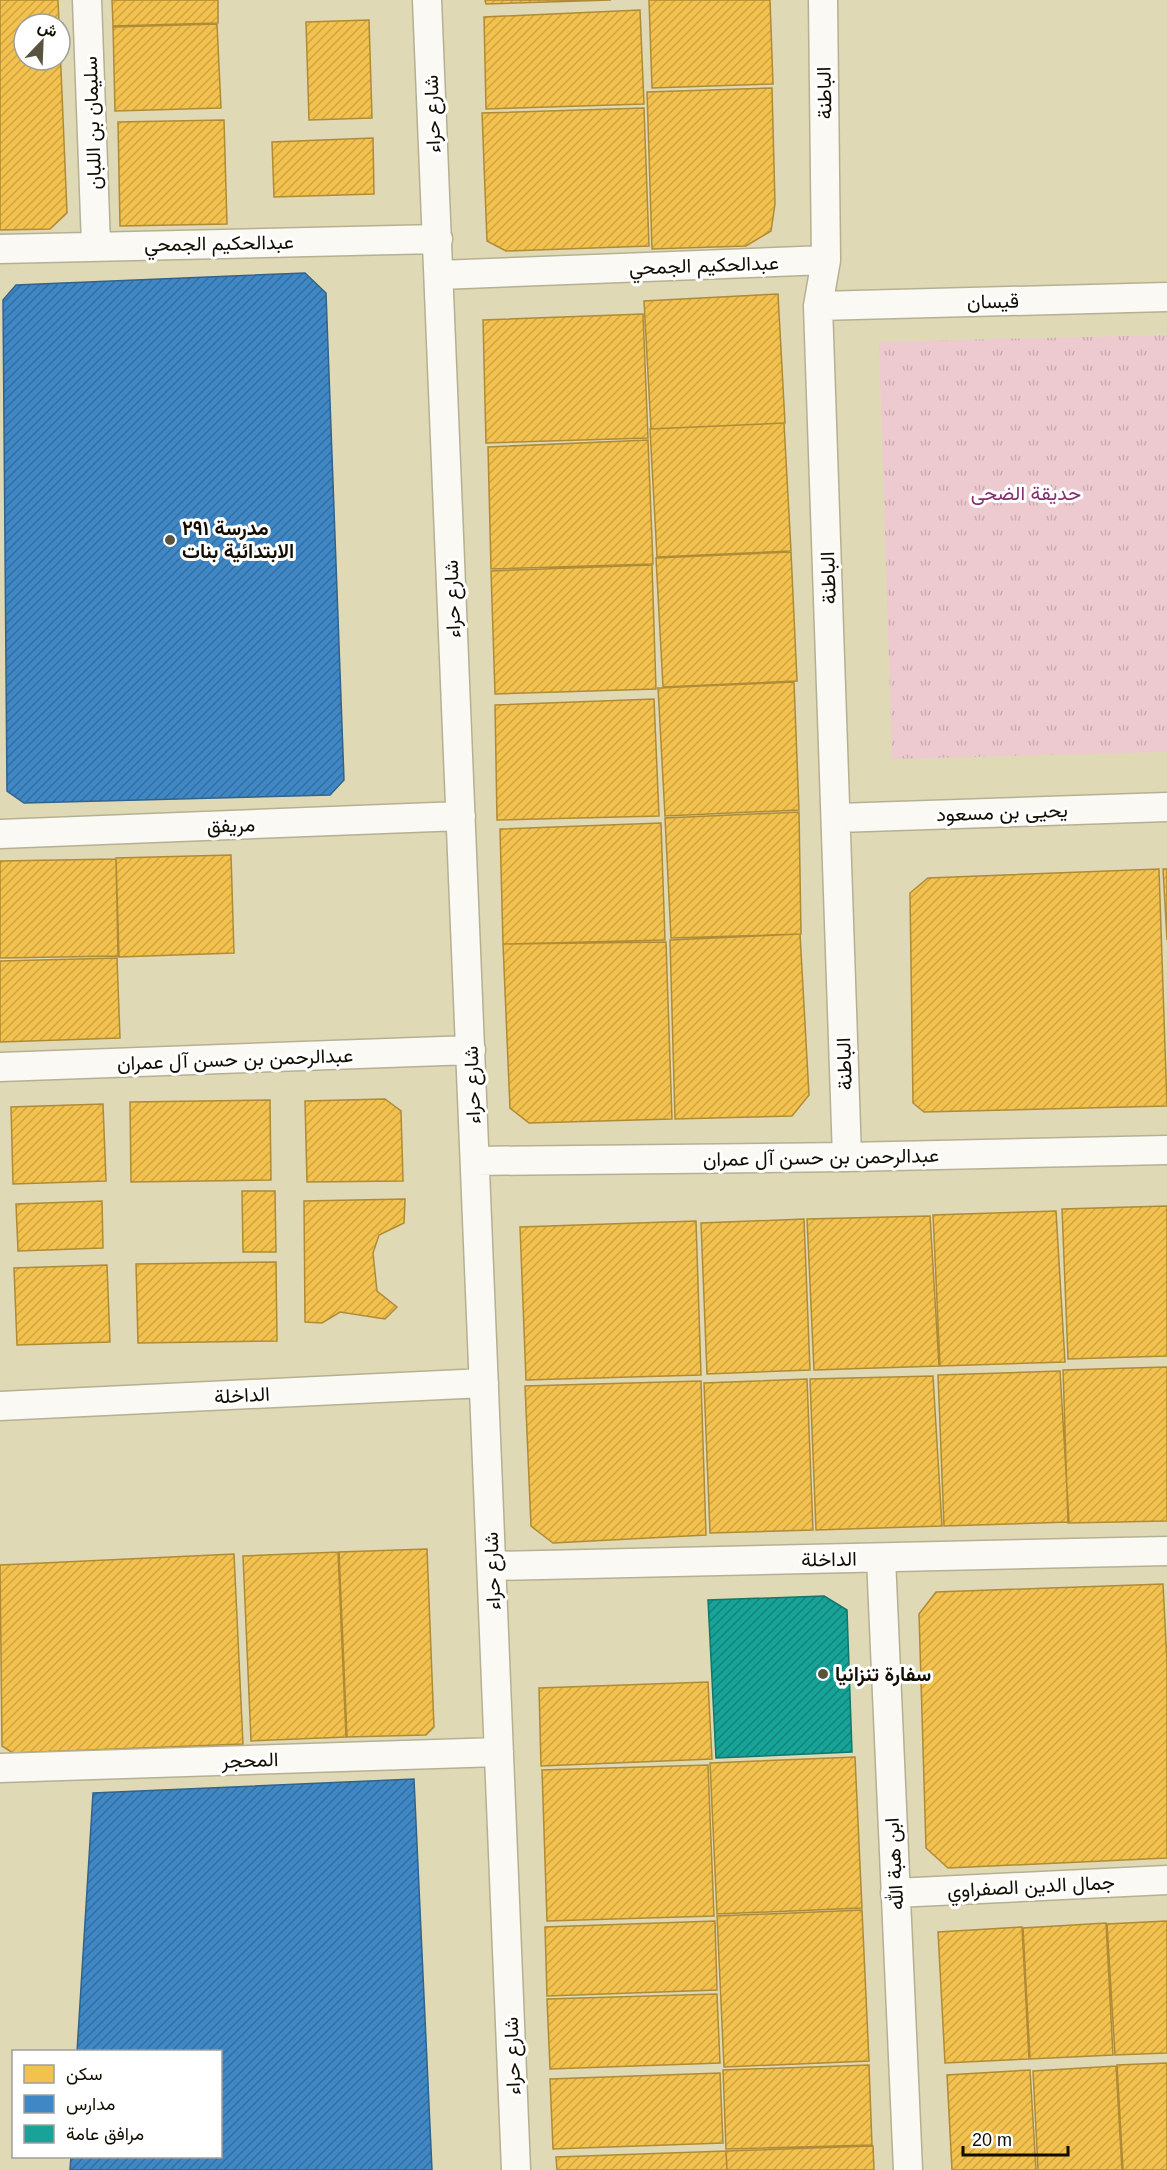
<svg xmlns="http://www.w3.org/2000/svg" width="1167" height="2170" viewBox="0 0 1167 2170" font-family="Helvetica,Vazirmatn,sans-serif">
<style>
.park{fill:url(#park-tufts)}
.homes{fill:url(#homes-hatch);stroke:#af8b37;stroke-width:1.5}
.schools{fill:url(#schools-hatch);stroke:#32638a;stroke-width:1.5}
.public{fill:url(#public-hatch);stroke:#16766a;stroke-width:1.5}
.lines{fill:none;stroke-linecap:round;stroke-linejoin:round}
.street-casing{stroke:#b5b093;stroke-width:31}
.street{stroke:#faf9f4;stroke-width:28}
.poi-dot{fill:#5a543f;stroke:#fff;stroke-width:2}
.labels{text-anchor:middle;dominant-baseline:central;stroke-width:6;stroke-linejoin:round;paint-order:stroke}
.street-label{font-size:20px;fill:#120d00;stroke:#fff}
.park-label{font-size:20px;fill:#84306f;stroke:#fff}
.poi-label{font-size:20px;font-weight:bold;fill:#120d00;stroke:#fff;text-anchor:start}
</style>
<defs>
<pattern id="park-tufts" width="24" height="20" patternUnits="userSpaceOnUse" patternTransform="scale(1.5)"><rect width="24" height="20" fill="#edcacf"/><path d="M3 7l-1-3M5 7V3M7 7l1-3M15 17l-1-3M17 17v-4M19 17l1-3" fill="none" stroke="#caacb0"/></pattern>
<pattern id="homes-hatch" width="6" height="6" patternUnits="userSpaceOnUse" patternTransform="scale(1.5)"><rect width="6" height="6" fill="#f2c14e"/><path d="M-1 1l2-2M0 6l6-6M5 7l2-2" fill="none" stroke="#cea542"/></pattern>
<pattern id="schools-hatch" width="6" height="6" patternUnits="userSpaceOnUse" patternTransform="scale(1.5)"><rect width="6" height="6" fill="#3f88c5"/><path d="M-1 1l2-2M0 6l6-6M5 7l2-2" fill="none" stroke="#336e9e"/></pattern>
<pattern id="public-hatch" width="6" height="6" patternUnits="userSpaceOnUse" patternTransform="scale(1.5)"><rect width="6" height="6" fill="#17a398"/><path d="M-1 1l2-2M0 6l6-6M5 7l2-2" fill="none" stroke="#13837a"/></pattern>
</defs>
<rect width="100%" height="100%" fill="#e0d9b5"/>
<path class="park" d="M1167 335V752L892 759 879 342Z"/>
<path class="homes" d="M0 0H58L59 24H24V60H60V46L67 213 50 229 0 230Z
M112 0H218V23L113 26Z
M485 0H611L486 4Z
M649 0H770L773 84 652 88Z
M640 10 644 104 486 109 484 17Z
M369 20 372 118 309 120 306 22Z
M217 24 221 108 115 111 113 27Z
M772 88 775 204 771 231 746 246 652 249 647 92Z
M644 108 649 246 506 251 487 241 482 113Z
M224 120 227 224 120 226 118 122Z
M373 138 374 194 274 197 272 142Z
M778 294 785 423 651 429 644 301Z
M643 314 648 438 486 443 483 320Z
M784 423 791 551 657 557 650 429Z
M648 440 653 564 491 569 488 447Z
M791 552 797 681 663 687 656 558Z
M652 565 656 689 495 694 491 571Z
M794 682 799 810 665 816 658 688Z
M654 699 659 816 497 820 495 705Z
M799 812 801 934 671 938 665 818Z
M661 823 665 940 503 944 500 829Z
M231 855 234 953 119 957 116 858Z
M116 859 118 956 0 958V861Z
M1159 869 1167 1106 924 1112 913 1103 910 893 928 878Z
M1163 869H1167V940Z
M800 934 809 1095 792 1116 675 1119 670 940Z
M666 942 672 1119 529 1123 510 1108 503 944Z
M117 958 120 1038 0 1042V961Z
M385 1099 401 1111 403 1181 307 1182 305 1101Z
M270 1100 271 1180 131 1182 130 1102Z
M103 1104 106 1181 13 1184 11 1107Z
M242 1191H275L276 1252H243Z
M405 1199 404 1223 379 1235 373 1253 377 1291 397 1307 385 1319 340 1312 322 1323 305 1322 304 1201Z
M102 1201 103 1248 18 1251 16 1204Z
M1167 1206V1356L1068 1359 1062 1209Z
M1056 1211 1065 1362 940 1366 933 1215Z
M930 1216 939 1366 814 1370 807 1219Z
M804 1219 810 1370 707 1374 701 1223Z
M696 1221 701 1375 526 1380 520 1227Z
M276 1262 277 1341 138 1343 136 1264Z
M107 1265 110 1342 17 1345 14 1268Z
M1167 1367V1521L1068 1523 1063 1370Z
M1060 1371 1069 1522 944 1526 938 1375Z
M933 1376 942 1526 816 1530 810 1379Z
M807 1379 813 1530 710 1533 704 1383Z
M701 1381 706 1535 553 1543 531 1526 525 1386Z
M427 1549 434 1727 426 1735 347 1737 339 1552Z
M338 1552 346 1737 251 1741 243 1556Z
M234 1554 243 1744 13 1753 2 1746 0 1565Z
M1163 1584 1167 1662V1858L948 1868 926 1848 919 1614 936 1592Z
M708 1682 712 1759 541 1766 539 1688Z
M855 1757 862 1908 717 1914 710 1763Z
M708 1765 714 1916 547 1921 542 1770Z
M862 1910 869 2061 724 2067 717 1916Z
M715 1921 717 1990 547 1996 545 1927Z
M1167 1921V2053L1115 2055 1107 1924Z
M1106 1923 1113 2055 1030 2059 1023 1928Z
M1022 1927 1029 2059 945 2063 938 1932Z
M717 1994 720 2063 550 2069 547 1999Z
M1167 2063V2170H1123L1117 2065Z
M869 2065 872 2145 726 2149 723 2070Z
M1116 2066 1122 2170H1038L1033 2071Z
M1030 2070 1036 2170H952L947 2075Z
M720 2073 723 2143 553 2149 550 2079Z
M873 2146 874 2170H727L726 2151Z
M726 2151 727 2170H557L556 2157Z"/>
<path class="schools" d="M305 273 326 293 344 780 330 795 24 803 7 791 3 300 16 285Z
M414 1779 432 2170H70L71 2156H220V2052H77L93 1793Z"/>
<path class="public" d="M824 1596 847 1610 852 1752 716 1758 708 1600Z"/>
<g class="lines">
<defs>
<path id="street" d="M87 0 96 245
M427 0 516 2170
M823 0 826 260 818 306 847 1157
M0 249 438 239
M439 275 826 260
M818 306 1167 297
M837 818 1167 807
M0 834 461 816
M0 1067 471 1050
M475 1161 847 1157 1167 1150
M0 1406 484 1383
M881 1558 908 2170
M492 1566 1167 1551
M0 1768 499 1752
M895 1893 1167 1880"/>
</defs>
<use href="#street" class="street-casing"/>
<use href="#street" class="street"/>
</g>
<g class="poi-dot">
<circle cx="170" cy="540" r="6"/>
<circle cx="823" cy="1674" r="6"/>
</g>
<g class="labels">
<g class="street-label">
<text transform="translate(824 93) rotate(-91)">الباطنة</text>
<text transform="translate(432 114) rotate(-92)">شارع حراء</text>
<text transform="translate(92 123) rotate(-92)">سليمان بن اللبان</text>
<text transform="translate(219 243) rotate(-1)">عبدالحكيم الجمحي</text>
<text transform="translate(704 265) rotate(-2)">عبدالحكيم الجمحي</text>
<text transform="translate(993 301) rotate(-1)">قيسان</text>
<text transform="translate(828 578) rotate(-92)">الباطنة</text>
<text transform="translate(452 599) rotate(-92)">شارع حراء</text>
<text transform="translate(1002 812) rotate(-2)">يحيى بن مسعود</text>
<text transform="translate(231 825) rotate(-2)">مريفق</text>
<text transform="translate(235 1059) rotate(-2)">عبدالرحمن بن حسن آل عمران</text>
<text transform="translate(844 1064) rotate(-92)">الباطنة</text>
<text transform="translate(472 1085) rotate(-92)">شارع حراء</text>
<text transform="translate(821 1157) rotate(-1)">عبدالرحمن بن حسن آل عمران</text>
<text transform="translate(242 1395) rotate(-3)">الداخلة</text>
<text transform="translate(829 1559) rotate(-1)">الداخلة</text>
<text transform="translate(492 1571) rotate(-92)">شارع حراء</text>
<text transform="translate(250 1760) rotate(-2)">المحجر</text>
<text transform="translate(894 1864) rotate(-93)">ابن هبة الله</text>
<text transform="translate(1031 1886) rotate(-3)">جمال الدين الصفراوي</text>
<text transform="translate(512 2056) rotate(-92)">شارع حراء</text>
</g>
<g class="park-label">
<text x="1026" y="493">حديقة الضحى</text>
</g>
<g class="poi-label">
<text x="182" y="528">مدرسة ٢٩١<tspan x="182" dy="23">الابتدائية بنات</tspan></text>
<text x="835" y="1674">سفارة تنزانيا</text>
</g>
</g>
<rect x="12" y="2050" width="210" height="108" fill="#ffffff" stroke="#a09e99" stroke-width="1.5"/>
<rect x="24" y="2065" width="30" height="18" fill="#f2c14e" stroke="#a09e99" stroke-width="1.5"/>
<text x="66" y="2080" font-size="18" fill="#120d00">سكن</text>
<rect x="24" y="2095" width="30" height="18" fill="#3f88c5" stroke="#a09e99" stroke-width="1.5"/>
<text x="66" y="2110" font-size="18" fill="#120d00">مدارس</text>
<rect x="24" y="2125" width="30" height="18" fill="#17a398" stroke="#a09e99" stroke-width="1.5"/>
<text x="66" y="2140" font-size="18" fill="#120d00">مرافق عامة</text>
<g transform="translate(42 42) rotate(23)"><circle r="28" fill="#ffffff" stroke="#a09e99" stroke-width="1.5"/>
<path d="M0-4.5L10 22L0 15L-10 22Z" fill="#5a543f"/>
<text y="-9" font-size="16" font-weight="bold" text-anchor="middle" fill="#120d00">ش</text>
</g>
<path d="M963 2146v9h105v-9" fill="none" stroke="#120d00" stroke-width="3"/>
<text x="972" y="2146" font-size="18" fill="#120d00" stroke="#ffffff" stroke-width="4.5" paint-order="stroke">20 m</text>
</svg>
